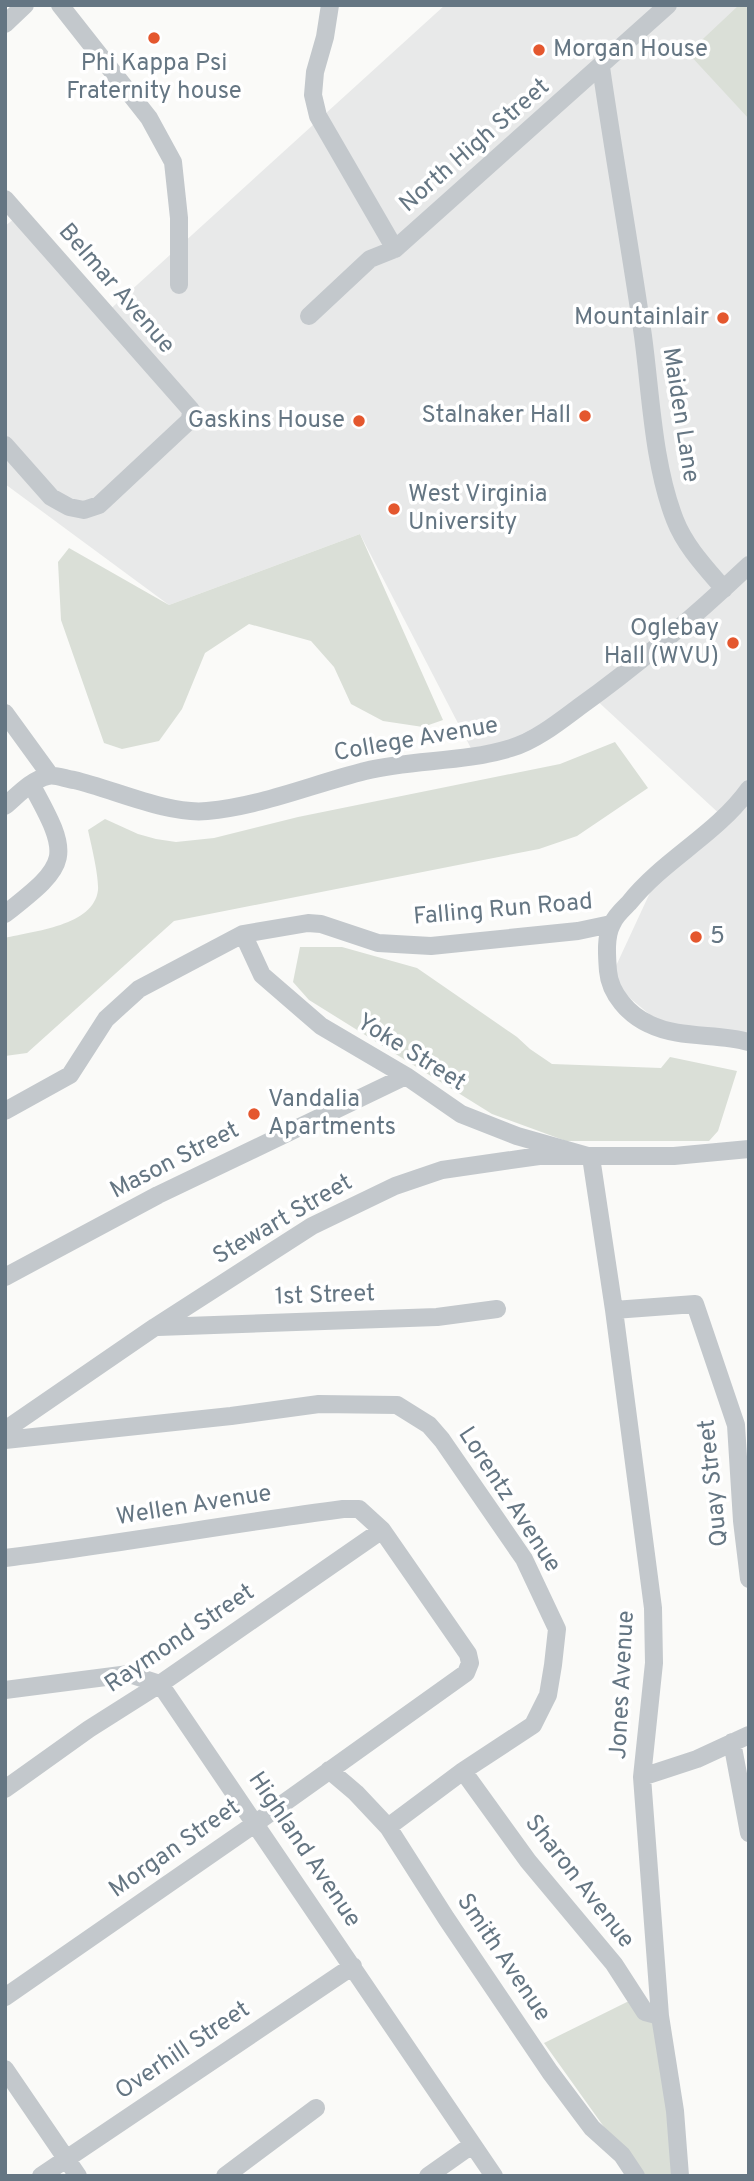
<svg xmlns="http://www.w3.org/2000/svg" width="754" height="2181" viewBox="0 0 754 2181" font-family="Overpass,sans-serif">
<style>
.built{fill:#e8e9e9}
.green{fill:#dadfd7}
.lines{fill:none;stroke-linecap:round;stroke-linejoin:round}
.minor{stroke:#c3c8cc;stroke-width:18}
.poi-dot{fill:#e4572e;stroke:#fff;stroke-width:2.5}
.labels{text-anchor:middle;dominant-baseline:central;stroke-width:7;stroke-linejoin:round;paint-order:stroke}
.poi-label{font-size:24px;fill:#657683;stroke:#fff;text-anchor:start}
.street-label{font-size:24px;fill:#657683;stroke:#fff}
</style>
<rect width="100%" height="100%" fill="#fafaf8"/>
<path class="built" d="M445 5H749V1042L671 1032 609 981 660 871 724 818 593 697 476 758 360 534 169 605 5 484V226L19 215 105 314Z"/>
<path class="green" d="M739 5H749V119L688 53Z
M360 534 443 720 423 727 383 721 351 704 334 667 311 641 249 624 205 653 182 709 159 741 122 749 104 743 61 620 58 562 69 548 169 605Z
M615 742 648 788 577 836 539 849 174 921 27 1053 5 1056V938C33 931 94 926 98 890 99 876 91 844 88 830L105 819 138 834 156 839 176 842 214 838 298 817 560 764Z
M300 947H342L417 968 517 1037 530 1049 552 1064 661 1068 670 1057 737 1071 718 1131 709 1141H566L492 1114 309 1000 293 982Z
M629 2001 655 2020 667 2094 673 2176H639L544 2043Z"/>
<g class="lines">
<path class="minor" d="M60 5 149 118 173 162 179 218V285
M330 5 325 37 315 72 313 95 318 116 395 249
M5 24 25 5
M601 67C614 157 630 246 643 336 651 395 653 464 675 520 685 546 706 568 724 589
M5 199 191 410 190 420 99 505 84 510 69 507 51 497 5 445
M309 316 370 259 395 249 668 5
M5 713 50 775
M749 789C716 835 664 859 629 903 623 909 615 916 612 924 605 937 607 957 608 971 610 994 629 1015 649 1024 679 1039 717 1033 749 1042
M5 806C18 795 31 780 48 776 55 774 66 779 74 780 113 789 168 815 207 811 262 806 313 784 365 771 413 759 462 763 511 748 535 741 559 722 579 707 639 664 695 616 749 565
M5 914C70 863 72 858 31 784
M243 934 262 975 321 1026 406 1076 461 1114 517 1136 591 1157 614 1310 653 1608 654 1663 642 1777 660 2016 675 2111 680 2176
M5 1111 70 1075 106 1019 139 989 243 934 308 923 321 924 378 943 431 946 578 931 611 924
M5 1277 158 1195 406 1076
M614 1310 695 1304 736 1425 742 1521 749 1579
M158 1327 437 1317 497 1309
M5 1430 155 1327 312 1226 395 1186 442 1170 539 1156H674L749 1149
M5 1440 231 1416 319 1404 397 1405 429 1425 442 1440 524 1559 557 1629 553 1665 548 1695 533 1725 463 1771 388 1827
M5 1558C118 1544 230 1524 343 1509H359L382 1530 468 1654 470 1663 466 1673 256 1823 5 1997
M5 1690 129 1674 160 1684 494 2176
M732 1742 749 1833
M329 1770 356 1793 388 1827 446 1918 550 2072 592 2128 622 2155 636 2176
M463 1771 528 1861 614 1964 645 2012 660 2016
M642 1777 697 1759 749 1735
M5 1789 89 1729 160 1684 382 1530
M5 2069 78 2176
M41 2176 353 1966
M225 2176 316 2108
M428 2176 472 2145"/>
</g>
<g class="poi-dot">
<circle cx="154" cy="38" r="7"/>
<circle cx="539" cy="50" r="7"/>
<circle cx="723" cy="318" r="7"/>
<circle cx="585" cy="416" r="7"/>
<circle cx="359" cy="421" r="7"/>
<circle cx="394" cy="509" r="7"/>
<circle cx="733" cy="643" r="7"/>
<circle cx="696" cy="937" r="7"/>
<circle cx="254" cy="1114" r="7"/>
</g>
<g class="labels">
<g class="poi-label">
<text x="553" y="50">Morgan House</text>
<text x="154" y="64" text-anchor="middle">Phi Kappa Psi<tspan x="154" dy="28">Fraternity house</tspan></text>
<text x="709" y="318" text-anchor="end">Mountainlair</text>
<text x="571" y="416" text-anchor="end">Stalnaker Hall</text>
<text x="345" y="421" text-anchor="end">Gaskins House</text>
<text x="408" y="495">West Virginia<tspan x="408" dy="28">University</tspan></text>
<text x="719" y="629" text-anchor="end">Oglebay<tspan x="719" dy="28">Hall (WVU)</tspan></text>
<text x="710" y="937">5</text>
<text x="268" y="1100">Vandalia<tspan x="268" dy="28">Apartments</tspan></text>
</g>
<g class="street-label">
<text transform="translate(475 146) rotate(-41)">North High Street</text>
<text transform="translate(116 289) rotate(49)">Belmar Avenue</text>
<text transform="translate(680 415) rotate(81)">Maiden Lane</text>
<text transform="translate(416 740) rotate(-10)">College Avenue</text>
<text transform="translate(503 910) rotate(-5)">Falling Run Road</text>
<text transform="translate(411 1053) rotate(32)">Yoke Street</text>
<text transform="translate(175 1161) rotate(-27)">Mason Street</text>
<text transform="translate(283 1220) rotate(-30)">Stewart Street</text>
<text transform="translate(325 1296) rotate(-2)">1st Street</text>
<text transform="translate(714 1483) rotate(-96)">Quay Street</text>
<text transform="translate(509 1500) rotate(57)">Lorentz Avenue</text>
<text transform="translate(194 1506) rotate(-9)">Wellen Avenue</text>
<text transform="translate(180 1639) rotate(-34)">Raymond Street</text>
<text transform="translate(623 1685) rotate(-87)">Jones Avenue</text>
<text transform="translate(175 1849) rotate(-35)">Morgan Street</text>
<text transform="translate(304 1850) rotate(56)">Highland Avenue</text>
<text transform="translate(579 1882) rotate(52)">Sharon Avenue</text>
<text transform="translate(503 1958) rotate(56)">Smith Avenue</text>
<text transform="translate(183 2051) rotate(-34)">Overhill Street</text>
</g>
</g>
<rect width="754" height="2181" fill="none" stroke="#657683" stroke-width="14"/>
</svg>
